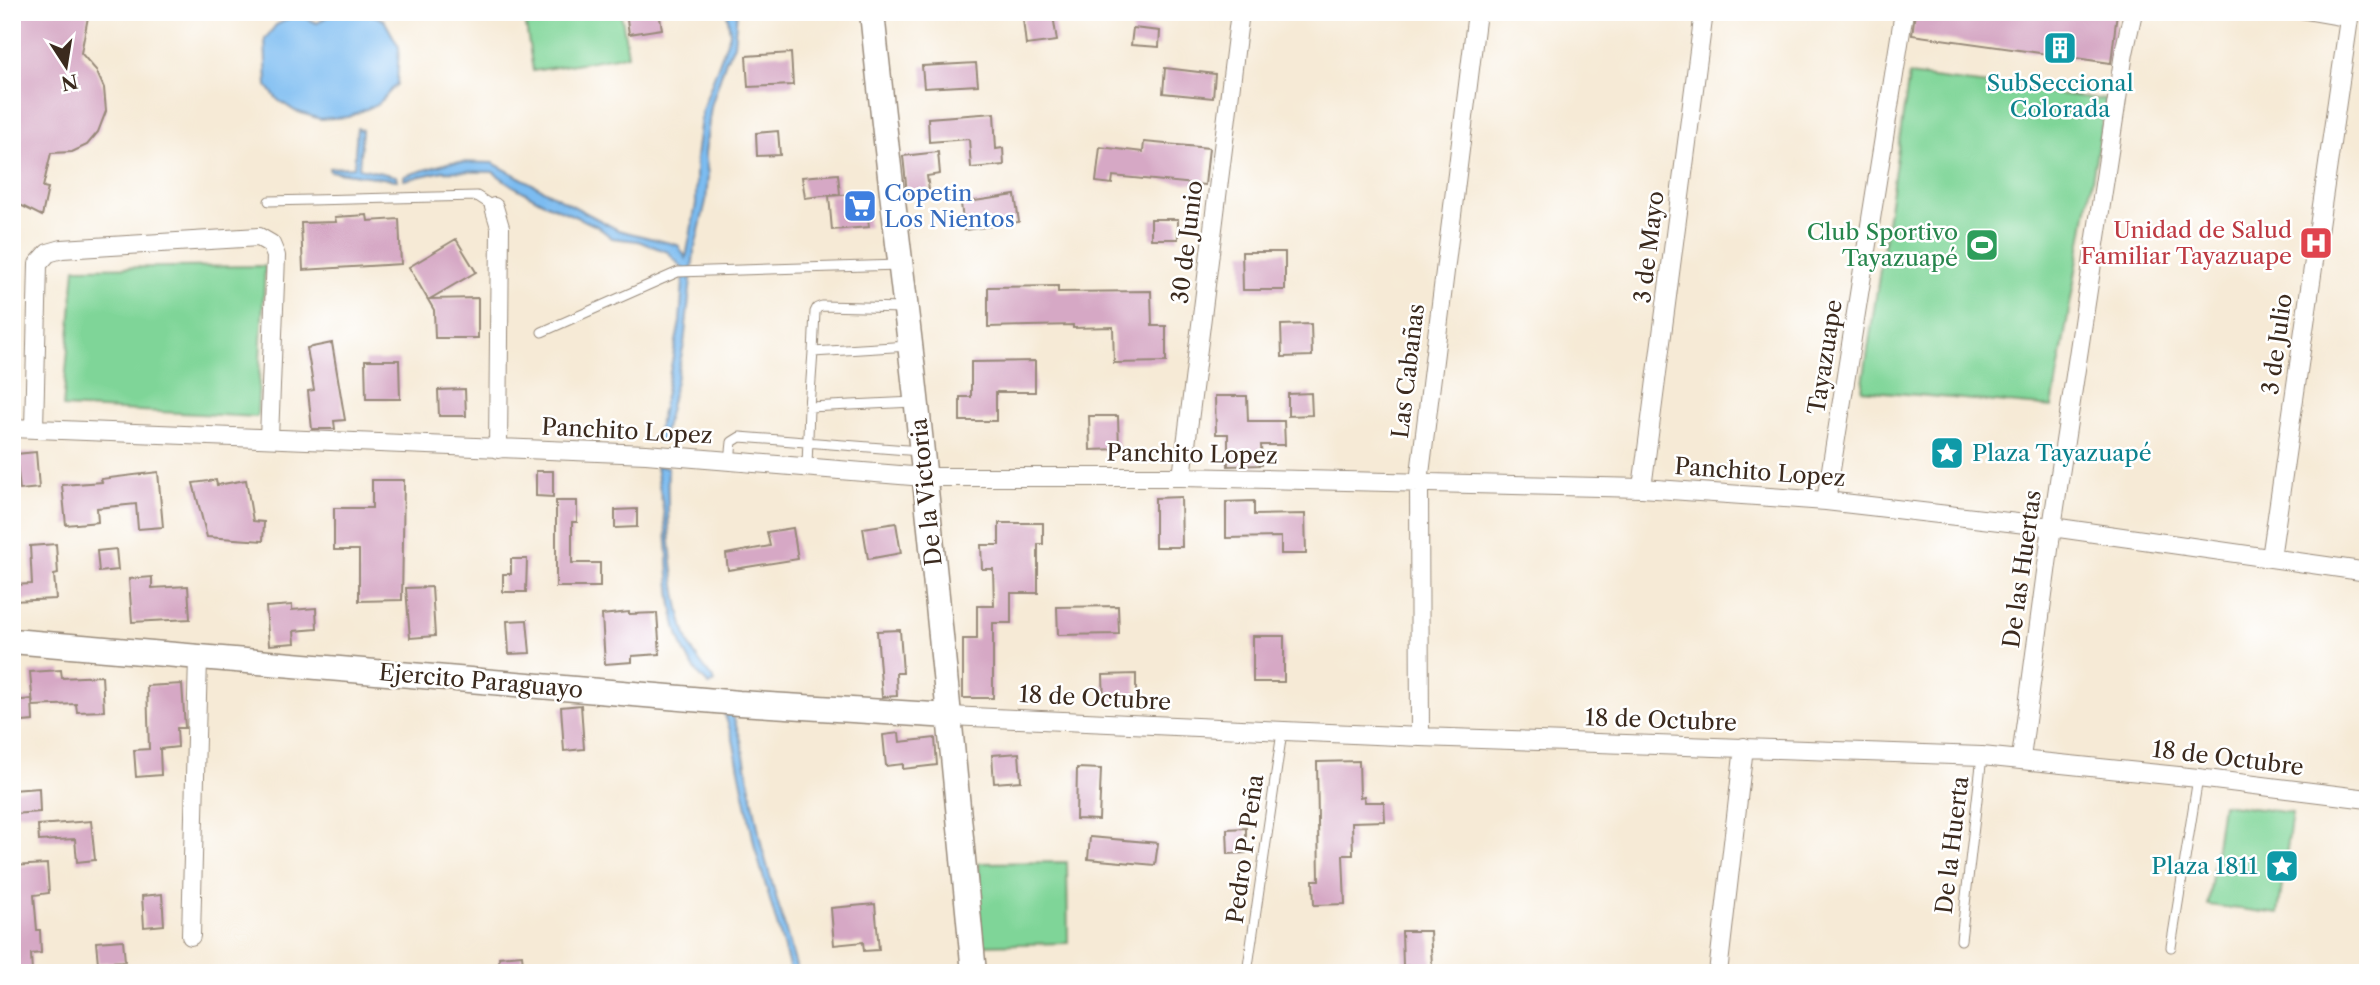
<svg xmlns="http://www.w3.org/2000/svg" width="2380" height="985" viewBox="0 0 2380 985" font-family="'Libre Caslon Text',serif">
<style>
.green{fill:#7fd598;stroke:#5d805b;stroke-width:2}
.water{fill:#7cbcf1;stroke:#5c7388;stroke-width:2}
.building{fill:#d6a8c5}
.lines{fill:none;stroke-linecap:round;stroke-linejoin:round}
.lane-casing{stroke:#988a7a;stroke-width:11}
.street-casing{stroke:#988a7a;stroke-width:20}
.secondary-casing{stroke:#988a7a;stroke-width:27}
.lane{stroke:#fff;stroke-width:9}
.street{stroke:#fff;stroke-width:18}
.secondary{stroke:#fff;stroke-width:24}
.labels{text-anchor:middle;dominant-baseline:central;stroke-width:5;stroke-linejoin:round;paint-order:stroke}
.culture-label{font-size:23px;fill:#0d838f;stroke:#fff}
.shop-label{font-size:23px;fill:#366cbe;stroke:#fff;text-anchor:start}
.health-label{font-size:23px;fill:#be3a42;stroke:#fff;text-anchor:end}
.leisure-label{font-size:23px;fill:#27864d;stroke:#fff;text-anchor:end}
.street-label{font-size:23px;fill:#3b2a1e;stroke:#fff}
</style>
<rect width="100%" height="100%" fill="#fff"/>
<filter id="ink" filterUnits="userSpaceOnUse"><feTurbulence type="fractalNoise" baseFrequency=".0143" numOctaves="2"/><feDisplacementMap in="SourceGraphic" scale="14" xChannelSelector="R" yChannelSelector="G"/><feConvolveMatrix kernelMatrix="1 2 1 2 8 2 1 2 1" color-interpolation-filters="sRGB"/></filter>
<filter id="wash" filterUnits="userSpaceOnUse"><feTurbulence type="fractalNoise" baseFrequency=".00686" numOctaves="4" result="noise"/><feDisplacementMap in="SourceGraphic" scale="28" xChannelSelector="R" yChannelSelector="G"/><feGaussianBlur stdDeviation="1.57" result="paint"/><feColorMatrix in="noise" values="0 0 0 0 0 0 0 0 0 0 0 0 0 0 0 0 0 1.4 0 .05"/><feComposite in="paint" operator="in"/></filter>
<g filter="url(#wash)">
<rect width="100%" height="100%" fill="#f6ead6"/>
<path class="green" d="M524 12H621L628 55 533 71Z
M1909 75 2106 100 2052 407 1862 390Z
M265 266 257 417 63 407 75 268Z
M2222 804 2292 813 2278 914 2208 905Z
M1067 862 1068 943 980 945 979 863Z"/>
<path class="water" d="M334 12H367L384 20 399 47 397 84 378 104 348 117 320 119 295 111 278 100 267 86 265 39 276 25 298 14 317 23Z
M727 12H737L734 45 726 60 711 106 705 153 708 175 706 201 694 252 684 344 662 443 656 441 680 322 684 270 668 252 638 241 612 238 597 226 542 202 513 186 493 172 443 171 404 180V176L451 162 493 163 618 230 678 245 686 258 696 204V158L702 110 730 33Z
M357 128 362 130 359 168 396 176 397 180 330 171 329 168 354 167Z
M656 466 668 467C666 513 672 599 688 641 693 656 706 669 715 682L709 685C666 646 671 584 666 531 664 509 659 487 656 466Z
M724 712 732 713 741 740 762 848 798 973H791L755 848 733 739Z"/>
<g id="blocks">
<path class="building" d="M12 12H89L81 53 96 70 104 88 106 111 98 132 87 145 72 152 51 153 43 187 48 188 42 216 12 201Z
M626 12H659L662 29 629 34Z
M1915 12H2117L2111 63 1912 35Z
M1053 15 1057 41 1026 45 1023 19Z
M1133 28 1160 31 1159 47 1131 45Z
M791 53 793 85 748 87 746 56Z
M976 63 978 85 924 88 922 66Z
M1165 68 1215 74 1213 98 1163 93Z
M994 113 996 149 1003 148 1004 165 971 168 969 139 929 142 928 118Z
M778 131 780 155 757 156 756 133Z
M1144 142 1209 148 1205 185 1113 176 1112 184 1096 182 1100 147 1143 152Z
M938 152 940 174 927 176 929 190 907 193 903 156Z
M838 174 840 194 805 198 802 177Z
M865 193 869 227 832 230 829 196Z
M1015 195 1019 222 964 230 961 203Z
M367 215 368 221 399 219 401 264 303 270 301 223 336 222 335 217Z
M1151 219H1178V239H1151Z
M456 239 476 272 430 299 478 298V338H435L434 310 409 267Z
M1242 252H1285V290H1243Z
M1058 286V292L1151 291 1152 326H1166V362L1114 363 1113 327 1073 328V325L988 327V287Z
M1311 324 1312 356 1282 357 1281 325Z
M332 343 345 420 334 421 335 429H312L308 391 314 390 307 348Z
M365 360H399L400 399H366Z
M1035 361V392H996V421H960V397H971V362Z
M465 389 466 416H439L438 390Z
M1311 393 1312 415 1288 416V394Z
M1215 396H1247L1248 421H1284L1285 445H1261L1262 465 1228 466V434H1216Z
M1089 416H1118L1119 449 1090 450Z
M36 452 39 488 20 490 16 454Z
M536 471H553V497L536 496Z
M158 472 163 527 138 529 136 504 97 508 98 522 66 525 62 485 102 482 101 479Z
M216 480 217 485 246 480 253 521 264 522 263 541 207 537 193 483Z
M372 480H404L402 600 359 601V550H334V508H372Z
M1181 497 1182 547H1155V498Z
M556 501H577V522H572V563H600V587H556Z
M1254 501V515L1305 514 1306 554H1281V537L1226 538V502Z
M637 509V527L615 528V510Z
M896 523 901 553 868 559 863 528Z
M999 523H1043V544H1038V593H1011V623H993V698H963V639H977V606H994L993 569H982L981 545H999Z
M793 528 798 559 728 570 726 554 770 546 767 532Z
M56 544 58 574 54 575 56 599 12 601V585L32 584 30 546Z
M116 549 118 570 99 572 97 551Z
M511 559H527L526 592H503V574H511Z
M152 577V588L188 586 190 619 132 622 129 579Z
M432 587 435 636 410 638 406 588Z
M292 605V610L316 608 317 629 294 631 295 643 269 645 266 607Z
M1118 606 1119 634 1058 635 1057 607Z
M629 612V614L657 613 660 654 632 656V662L605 664 602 615Z
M527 620 530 653 509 654 507 621Z
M900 630 903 673H896L897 696 882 697 877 631Z
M1253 636H1284V682H1253Z
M61 670 62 678 102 676 104 711 77 712 76 704 33 706 30 672Z
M1136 674V702L1104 703 1103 675Z
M182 684 185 728H177L178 747 160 749 161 775 136 777 134 750 149 749 147 686Z
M32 699 33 721 12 723V701Z
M581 705 584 749 564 751 561 707Z
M899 733 900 742 935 738 937 765 903 769V764L886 766 883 735Z
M1019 753 1021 781 994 783 992 755Z
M1359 761 1360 797 1364 796 1365 802H1384L1385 821 1352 822 1353 855H1343L1345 904 1314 905 1313 880H1319L1317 762Z
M1077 768 1101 769 1099 820 1076 819Z
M39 788 40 812 12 814V790Z
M91 821 95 860 77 862 75 839 39 841 38 825Z
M1246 828V853L1228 854 1227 829Z
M1090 837 1158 843 1155 865 1088 859Z
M47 864 49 893 34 895 37 930H40L41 953 31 954 32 973H16L15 955H12V866Z
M162 894 164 925 144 927 142 896Z
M875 904 879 950 864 951 863 942 834 945 831 908Z
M1402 931H1430L1432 965 1403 966Z
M123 940 125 961 98 963 96 942Z
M522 955 524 973H500L499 957Z"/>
</g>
</g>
<g filter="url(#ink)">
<use href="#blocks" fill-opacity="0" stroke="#988a7a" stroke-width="2"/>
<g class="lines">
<defs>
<path id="lane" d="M2292 12 2349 22
M269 201 477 196 494 207
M542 332 678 272 899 265
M909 346 813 352 809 407 914 402
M813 352 815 312 817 308 822 306 903 308
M730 461 732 442 740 437 920 451
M807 467 809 407
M1961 940 1982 756
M2171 947 2198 778
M1247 973 1282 732"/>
<path id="street" d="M494 207 500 227 498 449
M12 428 646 454 924 477H1182L1642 488 1826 501 2052 527 2368 572
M34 428 38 264 48 253 62 249 259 237 271 244 276 256 269 438
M1182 477 1240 12
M1642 488 1704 12
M1826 501 1904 12
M2271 558 2350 12
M950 716 1420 737 1982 756 2198 778 2368 799
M1420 737 1419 482 1477 12
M2021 758 2052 527 2124 53 2133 12
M191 936 198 657
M1718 973 1744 747"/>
<path id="secondary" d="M872 12C883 123 897 234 910 344 934 554 954 763 974 973
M12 641 739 703 950 716"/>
</defs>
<use href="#lane" class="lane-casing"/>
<use href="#street" class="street-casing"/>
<use href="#secondary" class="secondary-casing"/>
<use href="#lane" class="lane"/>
<use href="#street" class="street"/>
<use href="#secondary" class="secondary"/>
</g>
</g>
<defs>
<symbol id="building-square" viewBox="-11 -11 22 22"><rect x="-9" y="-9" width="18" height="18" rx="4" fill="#0f9aa8" stroke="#fff"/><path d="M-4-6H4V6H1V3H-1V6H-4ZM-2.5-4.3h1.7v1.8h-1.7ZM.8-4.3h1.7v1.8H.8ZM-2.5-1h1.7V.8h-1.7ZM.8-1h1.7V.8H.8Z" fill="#fff"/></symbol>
<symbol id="supermarket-square" viewBox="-11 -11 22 22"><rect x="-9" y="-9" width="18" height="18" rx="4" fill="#3f7fe0" stroke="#fff"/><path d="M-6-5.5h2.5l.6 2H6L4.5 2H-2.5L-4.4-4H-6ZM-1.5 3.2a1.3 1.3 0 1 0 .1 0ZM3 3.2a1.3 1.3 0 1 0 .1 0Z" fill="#fff"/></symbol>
<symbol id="hospital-square" viewBox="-11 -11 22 22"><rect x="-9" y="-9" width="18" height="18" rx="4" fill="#e0444e" stroke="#fff"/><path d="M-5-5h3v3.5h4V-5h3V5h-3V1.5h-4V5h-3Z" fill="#fff"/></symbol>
<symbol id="stadium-square" viewBox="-11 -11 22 22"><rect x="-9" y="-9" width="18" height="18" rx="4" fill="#2e9e5b" stroke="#fff"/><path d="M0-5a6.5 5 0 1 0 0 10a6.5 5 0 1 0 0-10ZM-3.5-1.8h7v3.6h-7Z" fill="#fff"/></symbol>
<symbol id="sight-square" viewBox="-11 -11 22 22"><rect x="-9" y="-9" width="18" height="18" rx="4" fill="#0f9aa8" stroke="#fff"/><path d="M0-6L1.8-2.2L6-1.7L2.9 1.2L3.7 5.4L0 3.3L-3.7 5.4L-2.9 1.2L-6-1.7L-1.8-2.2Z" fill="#fff"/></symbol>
</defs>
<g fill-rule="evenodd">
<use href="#building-square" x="2041" y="29" width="38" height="38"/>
<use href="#supermarket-square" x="841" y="187" width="38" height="38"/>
<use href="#hospital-square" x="2297" y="224" width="38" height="38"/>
<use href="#stadium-square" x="1963" y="226" width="38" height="38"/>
<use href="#sight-square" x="1928" y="434" width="38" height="38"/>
<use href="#sight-square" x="2263" y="847" width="38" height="38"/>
</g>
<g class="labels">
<g class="culture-label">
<text x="2060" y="83">SubSeccional<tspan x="2060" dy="26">Colorada</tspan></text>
<text x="1972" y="453" text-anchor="start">Plaza Tayazuapé</text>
<text x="2258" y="866" text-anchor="end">Plaza 1811</text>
</g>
<g class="shop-label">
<text x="884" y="193">Copetin<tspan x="884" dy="26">Los Nientos</tspan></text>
</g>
<g class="health-label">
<text x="2292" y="230">Unidad de Salud<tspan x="2292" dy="26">Familiar Tayazuape</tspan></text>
</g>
<g class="leisure-label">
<text x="1958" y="232">Club Sportivo<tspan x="1958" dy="26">Tayazuapé</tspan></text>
</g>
<g class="street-label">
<text transform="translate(1187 242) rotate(-83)">30 de Junio</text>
<text transform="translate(1649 247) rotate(-83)">3 de Mayo</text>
<text transform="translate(2277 344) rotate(-82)">3 de Julio</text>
<text transform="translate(1825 357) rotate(-81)">Tayazuape</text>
<text transform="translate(1408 371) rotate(-83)">Las Cabañas</text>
<text transform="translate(627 431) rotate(3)">Panchito Lopez</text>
<text transform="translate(1192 454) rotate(1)">Panchito Lopez</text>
<text transform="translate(1760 472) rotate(4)">Panchito Lopez</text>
<text transform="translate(926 492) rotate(-96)">De la Victoria</text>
<text transform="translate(2022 569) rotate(-82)">De las Huertas</text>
<text transform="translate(481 681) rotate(5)">Ejercito Paraguayo</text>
<text transform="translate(1095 698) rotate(3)">18 de Octubre</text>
<text transform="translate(1661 720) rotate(2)">18 de Octubre</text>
<text transform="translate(2228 758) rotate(7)">18 de Octubre</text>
<text transform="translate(1952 845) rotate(-83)">De la Huerta</text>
<text transform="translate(1245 849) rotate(-82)">Pedro P. Peña</text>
</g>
</g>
<rect width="2380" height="985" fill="none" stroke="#fff" stroke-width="42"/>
<g transform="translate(66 66) rotate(168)" stroke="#ffffff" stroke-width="5" paint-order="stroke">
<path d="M0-5L12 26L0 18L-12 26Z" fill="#3b2a1e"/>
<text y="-10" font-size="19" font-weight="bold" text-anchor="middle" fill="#3b2a1e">N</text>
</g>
</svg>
